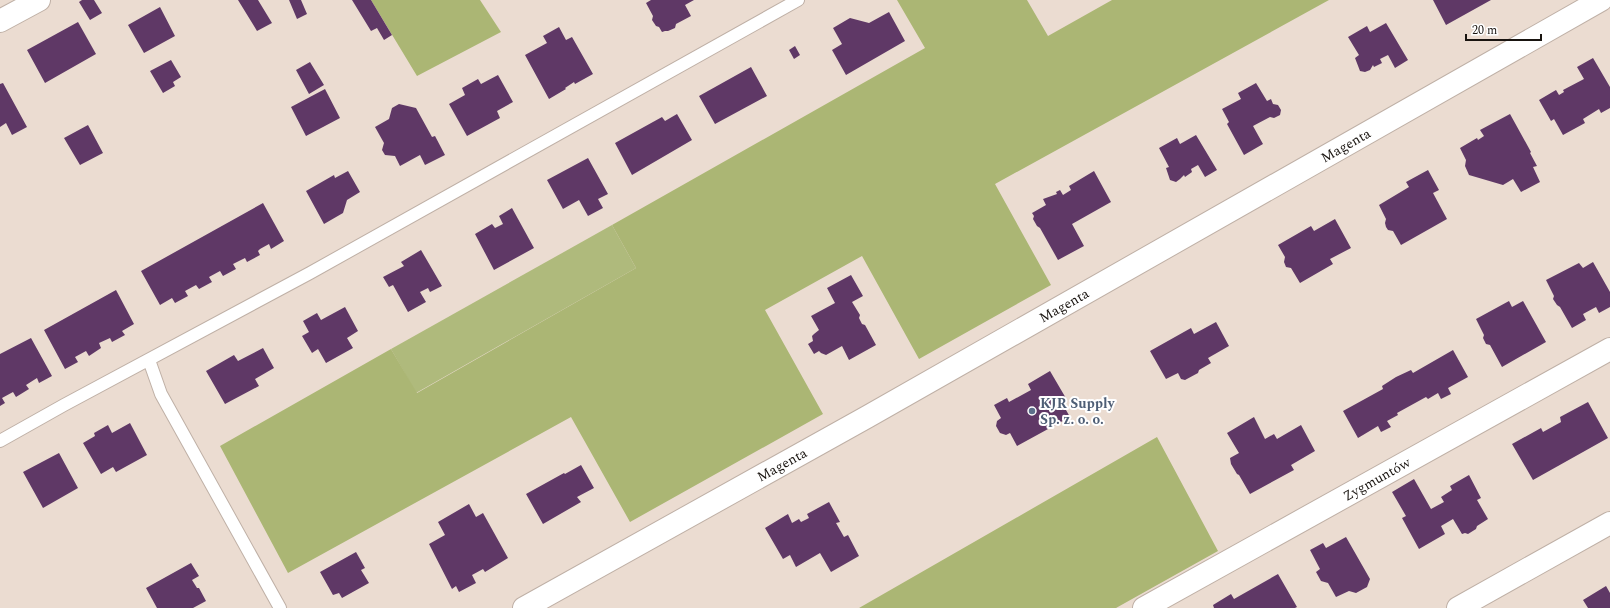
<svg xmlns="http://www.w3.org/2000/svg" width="1610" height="608" viewBox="0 0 1610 608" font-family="Spectral,serif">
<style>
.green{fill:#afba7c}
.forest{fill:#abb674}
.building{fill:#5f3866}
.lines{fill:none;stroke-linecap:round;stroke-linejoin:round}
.service-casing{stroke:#bfb0a6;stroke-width:14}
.minor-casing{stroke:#bfb0a6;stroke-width:24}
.tertiary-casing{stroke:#bfb0a6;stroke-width:24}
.service{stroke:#fff;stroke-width:12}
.minor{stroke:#fff;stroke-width:22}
.tertiary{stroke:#fff;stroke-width:22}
.service-dot{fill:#5c6f8a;stroke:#fff;stroke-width:1.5}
.labels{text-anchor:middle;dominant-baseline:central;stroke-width:4;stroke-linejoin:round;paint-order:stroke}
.street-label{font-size:14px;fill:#191410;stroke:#fff}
.service-label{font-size:14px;font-weight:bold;fill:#4e5e75;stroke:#fff;text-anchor:start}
</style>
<rect width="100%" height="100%" fill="#ebdcd1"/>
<path class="green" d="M612 225 636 268 416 393 391 349Z"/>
<path class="forest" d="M371 0H480L501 32 417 76Z
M897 0H1027L1048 36 1112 0H1329L995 184 1051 285 919 359 862 256 765 310 823 414 630 522 571 417 288 573 220 446 391 349 417 393 636 268 612 225 925 48Z
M1157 437 1218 551 1116 608H859Z"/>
<path class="building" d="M82 0H94L102 13 90 20 79 2Z
M238 0H258L272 23 257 31Z
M289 0H301L307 14 297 19Z
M352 0H371L392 35 384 40 377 28 371 31Z
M651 0H694L685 5 691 16 676 24 675 28 668 31H665L662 32 659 27 656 26 652 20 653 16 646 3Z
M1433 0H1491L1446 25Z
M160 7 175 36 144 53 128 25Z
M889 12 905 41 846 75 832 50 842 44 833 28 850 18 869 23Z
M78 22 96 54 45 83 27 50Z
M1386 23 1408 60 1395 68 1388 55 1380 59 1382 63 1374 67 1373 65 1370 70 1365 72 1360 71 1355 58 1359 55 1348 37 1367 26 1370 32Z
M559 27 566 40 572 37 593 74 575 84 574 82 565 88 566 89 549 99 525 55 547 43 543 36Z
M795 46 800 55 794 59 789 50Z
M1593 58 1610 87V108L1601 113 1599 109 1583 119 1585 123 1563 135 1554 119 1551 121 1539 100 1556 90 1559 95 1564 92 1563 90 1584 79 1577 67Z
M171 60 181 77 173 82 175 86 163 93 150 71Z
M310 62 324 85 309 94 296 70Z
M751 67 767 96 715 124 699 96Z
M498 75 513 102 497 111 500 118 467 136 449 104 465 95 462 88 478 79 481 84Z
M3 83 27 127 12 135 6 123 0 127V84Z
M1256 83 1267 101 1271 99 1273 104 1278 105 1281 110 1280 115 1274 118 1270 117 1253 126 1263 144 1244 155 1227 124 1229 122 1222 109 1241 99 1238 93Z
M325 89 340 118 306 136 291 107Z
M399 104 416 108 432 137 435 136 445 155 425 165 420 155 400 166 395 156 385 155 382 150 384 143 375 127 389 119 392 108Z
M677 114 692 140 632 175 615 143 662 117 665 121Z
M1510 114 1531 152 1530 153 1537 166 1533 167 1540 182 1521 192 1513 179 1503 185 1469 175 1465 166 1466 160 1460 148 1477 138 1478 140 1484 136 1480 130Z
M88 125 103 153 80 165 64 138Z
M1196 135 1217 170 1205 177 1198 165 1191 169 1192 172 1185 177 1184 175 1180 179 1176 182 1170 180 1166 168 1169 167 1159 148 1177 138 1180 144Z
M588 158 608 194 598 199 603 208 588 216 579 200 563 209 547 180Z
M1428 170 1439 190 1433 193 1447 219 1401 245 1393 231 1388 230 1386 227 1385 223 1386 219 1379 205 1409 187 1406 182Z
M348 171 360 192 347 200 343 213 324 224 306 191 334 175 335 178Z
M1094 171 1111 202 1072 224 1084 246 1058 260 1040 228 1037 226 1033 219 1034 216 1032 213 1046 205 1043 199 1057 194 1056 192 1060 190 1063 195 1071 190 1069 186Z
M263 203 284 241 271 249 269 244 260 249 258 251 260 255 247 262 245 258 233 264 236 269 223 276 220 271 209 277 212 282 199 289 196 285 185 291 188 296 175 303 172 298 160 305 141 271Z
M512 208 534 248 494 270 475 234 492 224 495 228 503 224 499 216Z
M1335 219 1351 248 1330 259 1333 264 1300 283 1291 268 1286 267 1284 262 1285 257 1278 245 1311 226 1314 231Z
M421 250 442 286 430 292 428 288 420 292 426 302 408 312 393 285 389 287 383 277 404 266 401 262Z
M1593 262 1610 292V307L1599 313 1596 307 1583 314 1586 320 1572 328 1560 307 1557 305 1553 299 1554 296 1546 280 1579 263 1583 268Z
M851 275 863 296 852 302 860 315 859 318 862 324 865 325 876 345 849 360 842 346 826 355 821 353 819 351 814 354 808 344 813 341 812 336 814 334 819 330 811 316 835 303 827 288Z
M116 290 134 324 122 331 125 335 112 342 110 338 99 343 101 348 89 356 86 351 75 357 78 362 65 369 44 330Z
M1509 301 1512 307 1523 301 1546 342 1502 367 1490 345 1486 344 1483 338 1484 335 1476 319Z
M345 307 358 331 347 338 353 348 326 363 318 349 312 353 302 336 309 332 303 321 317 313 321 320Z
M1216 322 1229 346 1208 358 1211 363 1199 370 1198 373 1185 380 1181 379 1178 373 1166 379 1150 351 1191 328 1194 334Z
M31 338 52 376 39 383 37 378 26 385 29 389 16 397 13 392 2 398 5 403 0 406V354Z
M263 348 274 368 255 379 259 386 225 404 206 371 234 355 238 361Z
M1453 350 1468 377 1448 388 1451 394 1441 399 1438 393 1428 399 1426 397 1397 413 1398 415 1387 421 1391 427 1381 432 1378 426 1358 438 1343 411 1383 389 1382 386 1396 377 1411 370 1413 373Z
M1050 371 1067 400 1062 403 1070 417 1017 446 1010 433 1006 435 1000 433 996 426 997 421 1001 418 994 405 1007 398 1009 402 1031 390 1028 384Z
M1588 402 1608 438 1533 480 1512 444 1541 428 1543 432 1561 422 1560 417Z
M1254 417 1265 439 1274 434 1277 439 1301 425 1315 451 1291 465 1294 470 1250 494 1239 475 1237 474 1231 464 1230 458 1239 453 1227 433Z
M130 423 147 455 116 472 113 467 101 474 83 443 95 436 94 433 108 425 112 433Z
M59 453 78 488 43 508 23 472Z
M581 465 594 488 577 497 581 502 543 524 526 494 564 473 565 474Z
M1469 475 1481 498 1477 500 1488 519 1477 526 1476 529 1468 534 1465 533 1462 534 1453 519 1441 526 1445 534 1419 549 1402 518 1406 516 1392 492 1414 479 1431 509 1444 502 1441 497 1452 490 1450 486Z
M829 502 840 522 836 523 844 537 848 535 859 556 831 572 820 553 796 567 790 555 783 559 765 528 788 514 792 523 799 519 801 522 809 518 807 514Z
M469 504 476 517 483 513 508 558 485 572 483 569 472 575 476 583 459 592 456 586 452 589 429 544 445 535 438 522Z
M1346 537 1370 579 1367 587 1356 593 1349 591 1336 597 1328 583 1321 581 1316 572 1320 569 1310 550 1323 543 1326 548Z
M356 552 365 568 361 570 369 583 342 598 339 593 333 595 320 572Z
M191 563 199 576 192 580 197 588H199L206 601 193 608H157L146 588Z
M1278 574 1297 607 1295 608H1214L1213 605 1231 594 1234 599Z
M1606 586 1610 593V608H1588L1583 600Z"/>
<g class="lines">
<defs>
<path id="service" d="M149 360 161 394 280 608
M0 441 64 405 310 273 798 0"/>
<g id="minor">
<path id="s1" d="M524 608 867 417 1601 0"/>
<path id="s2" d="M1144 608 1610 349"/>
<path d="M1458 608 1610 523"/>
</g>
<path id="tertiary" d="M0 21 39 0"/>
</defs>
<use href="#service" class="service-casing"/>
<use href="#minor" class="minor-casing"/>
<use href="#tertiary" class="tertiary-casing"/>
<use href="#service" class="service"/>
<use href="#minor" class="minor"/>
<use href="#tertiary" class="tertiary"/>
</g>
<circle class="service-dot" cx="1032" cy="411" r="4"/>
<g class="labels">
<g class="street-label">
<text stroke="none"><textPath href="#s1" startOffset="943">Magenta</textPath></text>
<text stroke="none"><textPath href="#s1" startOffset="619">Magenta</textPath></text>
<text stroke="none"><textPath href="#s1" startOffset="295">Magenta</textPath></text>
<text stroke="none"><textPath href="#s2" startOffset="266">Zygmuntów</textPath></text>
</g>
<g class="service-label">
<text x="1040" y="403">KJR Supply<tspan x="1040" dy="16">Sp. z. o. o.</tspan></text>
</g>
</g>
<path d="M1466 34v6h75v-6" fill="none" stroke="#191410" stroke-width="2"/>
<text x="1472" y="34" font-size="12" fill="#191410" stroke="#ffffff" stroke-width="3" paint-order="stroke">20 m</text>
</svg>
